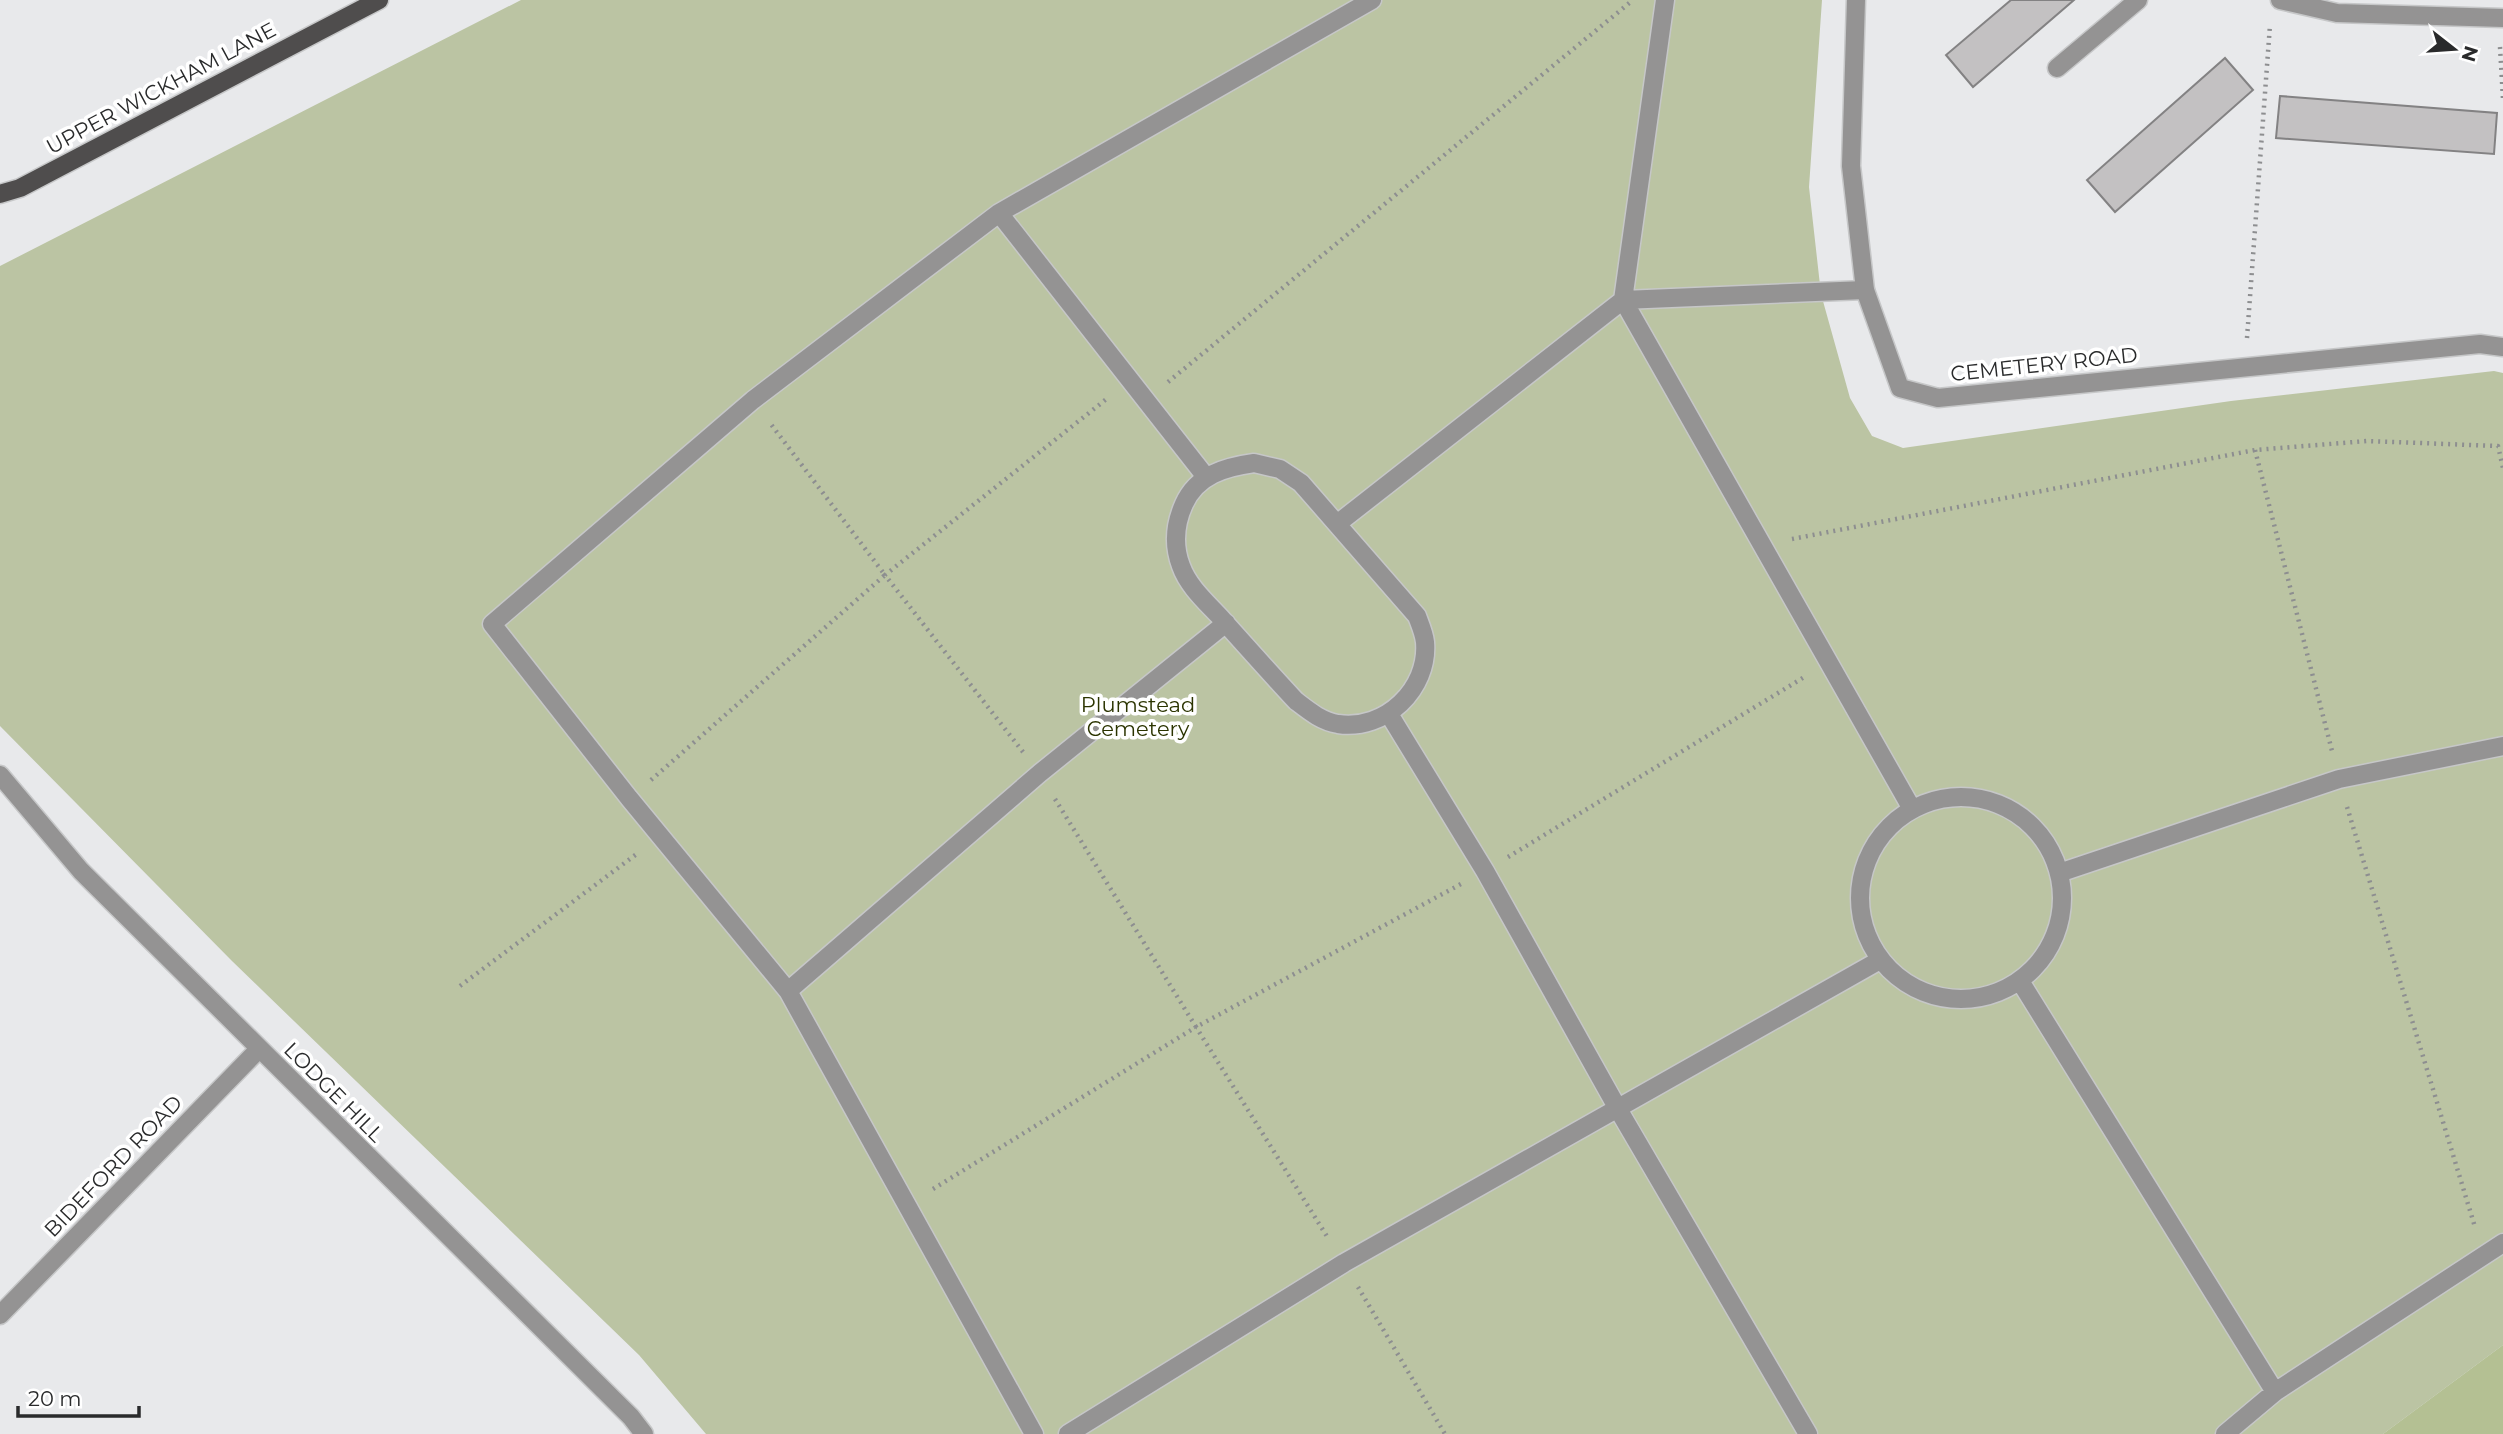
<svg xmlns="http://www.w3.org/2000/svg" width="2503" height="1434" viewBox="0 0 2503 1434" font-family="Montserrat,sans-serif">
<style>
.green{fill:#bbc4a3}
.forest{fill:#b4c093}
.building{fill:#c3c1c2;stroke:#838283;stroke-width:2}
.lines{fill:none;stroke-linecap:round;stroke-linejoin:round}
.lane-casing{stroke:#c6c7c8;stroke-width:21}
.street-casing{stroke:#c6c7c8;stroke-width:21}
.primary-casing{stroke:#c6c7c8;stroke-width:21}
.path{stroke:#8d8e90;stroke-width:4.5;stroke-dasharray:2 5;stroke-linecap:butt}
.lane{stroke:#949393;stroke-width:18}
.street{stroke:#949393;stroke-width:18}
.primary{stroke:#4f4d4d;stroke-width:18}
.labels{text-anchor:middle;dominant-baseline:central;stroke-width:7;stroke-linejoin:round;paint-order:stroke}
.street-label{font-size:21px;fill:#292a2b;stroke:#fff}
.park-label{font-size:21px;fill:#2b3400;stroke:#fff}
</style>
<rect width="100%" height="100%" fill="#e8e9eb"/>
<path class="green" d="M521 0H1822L1809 187 1821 294 1850 398 1872 436 1903 448 2231 401 2494 371 2503 373V1345L2383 1434H706L639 1355 232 961 0 726V266Z"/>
<path class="forest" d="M2503 1345V1434H2383Z"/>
<path class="building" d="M2011 0H2074L1973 87 1946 55Z
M2225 58 2253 90 2115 212 2087 180Z
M2280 96 2497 113 2494 154 2276 138Z"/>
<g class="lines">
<defs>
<path id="lane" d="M1665 0 1623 300 1912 809
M999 213 1206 477
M1254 463 1280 469 1301 483 1417 616C1420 624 1424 633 1425 642 1429 689 1385 731 1338 724 1321 721 1309 711 1296 701 1270 673 1245 645 1220 617 1206 602 1188 586 1181 566 1173 545 1175 524 1184 504 1197 475 1225 467 1254 463Z
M1337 524 1623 300 1865 290
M1389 714 1485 871 1618 1109 1808 1434
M1860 898a101 101 0 1 1 202 0a101 101 0 1 1-202 0Z
M2059 873 2339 779 2503 746
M2020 981 2275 1392
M788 991 1040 773 1226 623
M1034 1434 788 991 629 798 492 624 753 400 999 213 1372 0
M1068 1434 1344 1263 1880 960
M2225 1434 2275 1392 2503 1243"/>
<path id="street" d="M1856 0 1851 166 1865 290 1900 388 1938 398 2480 344 2503 347
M2280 0 2337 13 2503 18
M2057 68 2138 0
M0 775 81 871 631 1417 644 1434
M0 1315 258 1050"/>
<path id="primary" d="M0 194 20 188 379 0"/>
</defs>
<use href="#lane" class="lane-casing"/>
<use href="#street" class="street-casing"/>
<use href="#primary" class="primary-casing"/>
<path class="path" d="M2500 47 2503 99
M2247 338 2270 25
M1168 382 1633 0
M2255 450 2332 751
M1792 539 2255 450 2367 441 2498 446 2503 468
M1023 752 885 575 1109 397
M651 780 885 575 770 423
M1055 799 1196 1027 1461 884
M2347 807 2475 1227
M1508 857 1806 676
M460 986 638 853
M933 1189 1196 1027 1328 1238
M1358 1287 1445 1434"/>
<use href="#lane" class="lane"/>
<use href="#street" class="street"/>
<use href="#primary" class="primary"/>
</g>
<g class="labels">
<g class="street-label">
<text transform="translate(161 88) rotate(-28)">UPPER WICKHAM LANE</text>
<text transform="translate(2044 364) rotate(-6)">CEMETERY ROAD</text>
<text transform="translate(334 1092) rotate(45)">LODGE HILL</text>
<text transform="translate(113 1166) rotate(-46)">BIDEFORD ROAD</text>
</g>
<g class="park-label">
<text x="1138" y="704">Plumstead<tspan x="1138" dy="24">Cemetery</tspan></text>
</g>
</g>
<g transform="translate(2454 49) rotate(107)" stroke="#ffffff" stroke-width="5" paint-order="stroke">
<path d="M0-5L12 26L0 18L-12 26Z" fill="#292a2b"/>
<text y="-10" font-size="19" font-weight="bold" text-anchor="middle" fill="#292a2b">N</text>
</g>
<path d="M18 1406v10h121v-10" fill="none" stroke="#292a2b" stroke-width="3.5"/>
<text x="28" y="1406" font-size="21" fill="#292a2b" stroke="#ffffff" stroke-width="5" paint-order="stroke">20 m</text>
</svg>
